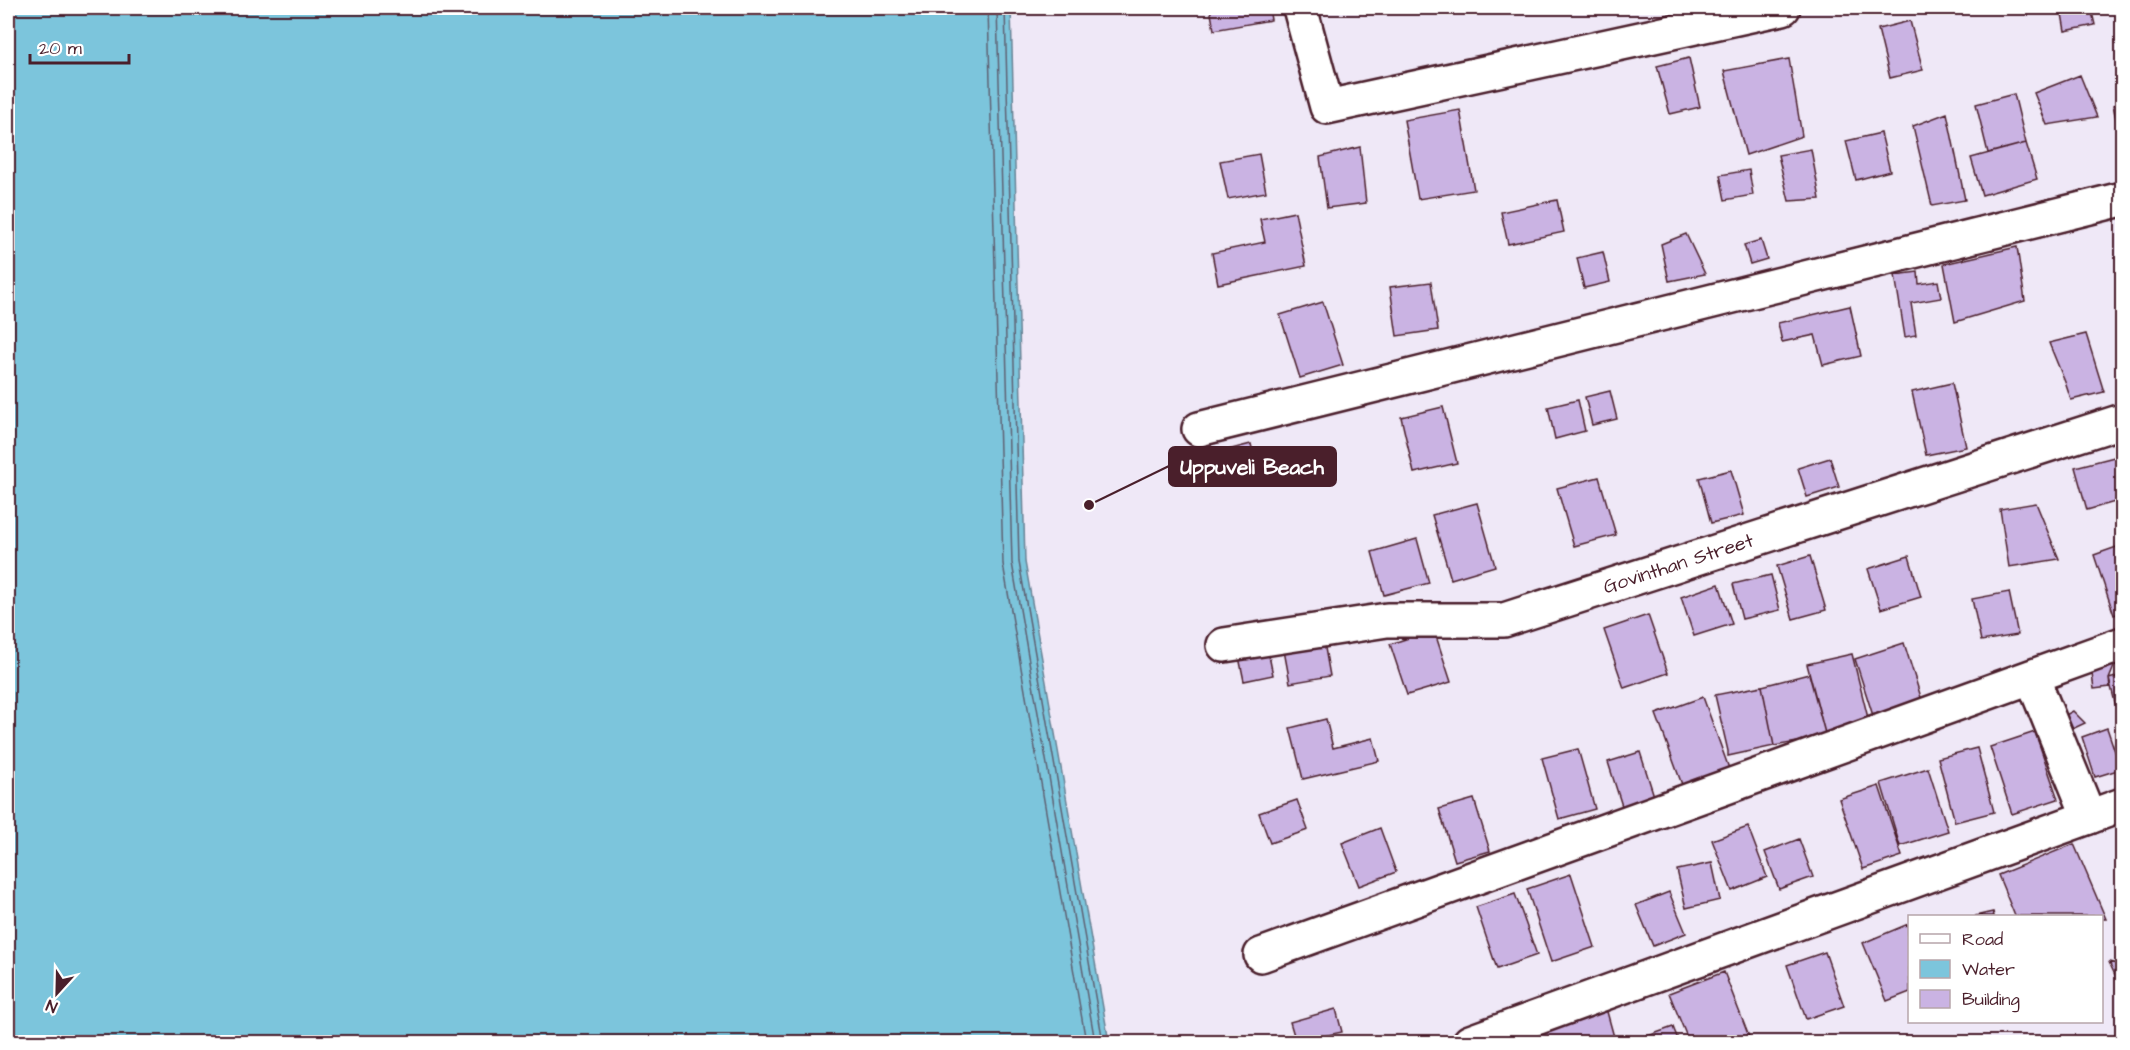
<svg xmlns="http://www.w3.org/2000/svg" width="2130" height="1050" viewBox="0 0 2130 1050" font-family="'Architects Daughter',sans-serif">
<style>
.water{fill:#7cc5dc;stroke:#688395;stroke-width:1.5}
.lines{fill:none;stroke-linecap:round;stroke-linejoin:round}
.shore{stroke:#5e6172;stroke-width:1.5}
.building{fill:#cab3e3;stroke:#4a1f2b;stroke-width:1.5}
.minor-casing{stroke:#4a1f2b;stroke-width:38}
.minor{stroke:#fff;stroke-width:33}
.labels{text-anchor:middle;dominant-baseline:central;stroke-width:5;stroke-linejoin:round;paint-order:stroke}
.street-label{font-size:20px;fill:#4a1f2b;stroke:#fff}
.leader{fill:none;stroke:#4a1f2b;stroke-width:2}
.callout-dot{fill:#4a1f2b;stroke:#fff;stroke-width:2}
.callout{fill:#4a1f2b;stroke:#4a1f2b;stroke-width:2}
.callout-label{font-size:21px;text-anchor:middle;font-weight:bold;fill:#fff}
</style>
<rect width="100%" height="100%" fill="#efe8f7"/>
<filter id="ink" filterUnits="userSpaceOnUse"><feTurbulence type="fractalNoise" baseFrequency=".0167" numOctaves="2"/><feDisplacementMap in="SourceGraphic" scale="12" xChannelSelector="R" yChannelSelector="G"/><feConvolveMatrix kernelMatrix="1 2 1 2 8 2 1 2 1" color-interpolation-filters="sRGB"/></filter>
<g filter="url(#ink)">
<path class="water" d="M8 8H1011L1025 562 1109 1042H8Z"/>
<g class="lines">
<path class="shore" d="M988 8 1003 564 1086 1042
M997 8 1012 563 1095 1042
M1005 8 1019 562 1103 1042"/>
</g>
<path class="building" d="M1210 8H1269L1271 20 1214 30Z
M2061 8H2091L2095 25 2065 31Z
M1910 21 1923 70 1890 78 1878 29Z
M1689 58 1700 107 1670 114 1657 66Z
M1789 59 1802 136 1746 155 1724 71Z
M2080 75 2097 117 2047 125 2034 93Z
M2014 94 2026 143 1988 153 1976 104Z
M2122 103V147L2113 105Z
M1460 110 1474 190 1418 199 1404 120Z
M1947 113 1965 200 1932 206 1913 126Z
M1881 133 1890 171 1856 180 1846 141Z
M2026 143 2037 179 1982 195 1971 158Z
M1360 147 1366 203 1327 208 1320 157Z
M1811 149 1820 199 1789 201 1778 155Z
M1259 154 1266 192 1228 199 1220 161Z
M1749 170 1753 195 1725 200 1720 175Z
M1557 200 1564 232 1508 244 1501 212Z
M1295 212 1306 266 1218 284 1212 253 1265 242 1260 219Z
M1686 234 1705 274 1669 281 1661 244Z
M1761 240 1767 259 1750 264 1744 245Z
M2017 247 2025 301 1955 322 1944 264Z
M1603 252 1610 282 1584 288 1577 258Z
M1918 272 1919 284 1938 281 1941 298 1911 303 1916 335 1905 337 1895 275Z
M1431 282 1438 330 1397 336 1390 287Z
M1323 302 1343 365 1300 378 1280 315Z
M1850 306 1861 356 1823 365 1815 335 1782 342 1778 323Z
M2086 334 2104 392 2071 400 2065 382 2049 343Z
M1952 383 1966 447 1926 455 1912 392Z
M1610 391 1617 419 1592 425 1585 397Z
M1578 400 1585 431 1555 439 1548 407Z
M1443 407 1457 463 1414 473 1401 417Z
M1251 444 1259 475 1221 485 1212 454Z
M2122 455V500L2087 510 2075 467Z
M1830 458 1839 487 1807 497 1798 468Z
M1731 470 1744 515 1711 523 1699 478Z
M1599 477 1616 535 1574 546 1557 488Z
M1477 503 1495 566 1451 579 1432 515Z
M2036 503 2059 559 2009 567 2000 509Z
M1417 539 1429 583 1384 595 1372 552Z
M2122 545V612L2114 615 2094 555Z
M1810 556 1826 610 1793 619 1777 566Z
M1909 556 1921 597 1881 609 1868 569Z
M1771 575 1780 610 1742 619 1733 584Z
M1719 584 1732 624 1694 636 1681 597Z
M2009 592 2018 635 1981 641 1972 599Z
M1648 615 1668 673 1624 688 1604 630Z
M1434 630 1451 682 1407 695 1390 644Z
M1323 637 1330 676 1290 683 1283 645Z
M1904 643 1924 707 1875 722 1855 659Z
M1267 646 1273 675 1244 681 1238 652Z
M1852 654 1870 726 1826 737 1807 664Z
M2116 662 2109 679 2110 687 2094 689 2091 666Z
M1809 674 1826 737 1774 746 1762 686Z
M2122 675V730L2109 679Z
M1762 686 1774 746 1728 756V751L1715 695Z
M1703 697 1731 774 1684 790 1656 714Z
M2073 711 2085 723 2068 731 2062 717Z
M1326 719 1333 748 1373 738 1379 761 1303 779 1290 728Z
M2107 728 2121 769 2095 777 2082 737Z
M2035 732 2058 799 2012 814 1990 747Z
M1977 748 1994 812 1955 822 1938 758Z
M1578 749 1595 809 1559 819 1542 758Z
M1640 752 1654 796 1622 806 1608 762Z
M1928 768 1948 831 1900 846 1881 783Z
M1879 786 1902 856 1863 869 1839 799Z
M1474 799 1490 851 1455 861 1439 809Z
M1297 800 1308 830 1270 843 1259 813Z
M1748 827 1767 877 1732 891 1712 840Z
M1380 828 1396 872 1359 886 1342 843Z
M1799 839 1813 877 1779 889 1765 852Z
M2074 844 2106 919H2102V916H2015L1998 875Z
M1712 863 1720 900 1686 908 1677 870Z
M1571 874 1595 947 1551 962 1527 889Z
M1669 892 1686 933 1653 946 1636 905Z
M1515 894 1537 955 1497 969 1476 907Z
M1993 912 1994 916H1975Z
M1908 924 1910 992 1887 1001 1863 943Z
M1825 952 1844 1006 1806 1019 1787 965Z
M2109 962 2122 965V990Z
M1724 972 1751 1042H1689L1669 993Z
M1606 1008 1614 1037 1595 1042H1545L1540 1026Z
M1336 1009 1342 1032 1296 1042 1290 1022Z
M1673 1027 1679 1042H1631Z"/>
<g class="lines">
<defs>
<g id="minor">
<path d="M1300 8 1327 107 1783 8"/>
<path d="M1199 429 2122 199"/>
<path id="s1" d="M1224 645 1387 620H1504L2122 421"/>
<path d="M2032 677 2089 817"/>
<path d="M1261 955 2122 644"/>
<path d="M1470 1042 2122 805"/>
</g>
</defs>
<use href="#minor" class="minor-casing"/>
<use href="#minor" class="minor"/>
</g>
</g>
<g class="labels">
<g class="street-label">
<text stroke="none"><textPath href="#s1" startOffset="465">Govinthan Street</textPath></text>
</g>
</g>
<path class="leader" d="M1089 505L1169 466"/>
<circle class="callout-dot" cx="1089" cy="505" r="6"/>
<rect class="callout" x="1169" y="447" width="167" height="39" rx="6"/>
<g class="callout-label">
<text x="1252" y="474">Uppuveli Beach</text>
</g>
<rect width="2130" height="1050" fill="none" stroke="#fff" stroke-width="30"/>
<rect x="15" y="15" width="2100" height="1020" fill="none" stroke="#4a1f2b" stroke-width="2" filter="url(#ink)"/>
<rect x="1908" y="915" width="195" height="108" fill="#ffffff" stroke="#b7a5aa" stroke-width="1.5"/>
<rect x="1920" y="934" width="30" height="9" fill="#ffffff" stroke="#b7a5aa" stroke-width="1.5"/>
<text x="1962" y="945" font-size="18" fill="#4a1f2b">Road</text>
<rect x="1920" y="960" width="30" height="18" fill="#7cc5dc" stroke="#b7a5aa" stroke-width="1.5"/>
<text x="1962" y="975" font-size="18" fill="#4a1f2b">Water</text>
<rect x="1920" y="990" width="30" height="18" fill="#cab3e3" stroke="#b7a5aa" stroke-width="1.5"/>
<text x="1962" y="1005" font-size="18" fill="#4a1f2b">Building</text>
<g transform="translate(57 993) rotate(202)" stroke="#ffffff" stroke-width="4.5" paint-order="stroke">
<path d="M0-4.5L10 22L0 15L-10 22Z" fill="#4a1f2b"/>
<text y="-9" font-size="16" font-weight="bold" text-anchor="middle" fill="#4a1f2b">N</text>
</g>
<path d="M30 54v9h99v-9" fill="none" stroke="#4a1f2b" stroke-width="3"/>
<text x="39" y="54" font-size="18" fill="#4a1f2b" stroke="#ffffff" stroke-width="4.5" paint-order="stroke">20 m</text>
</svg>
